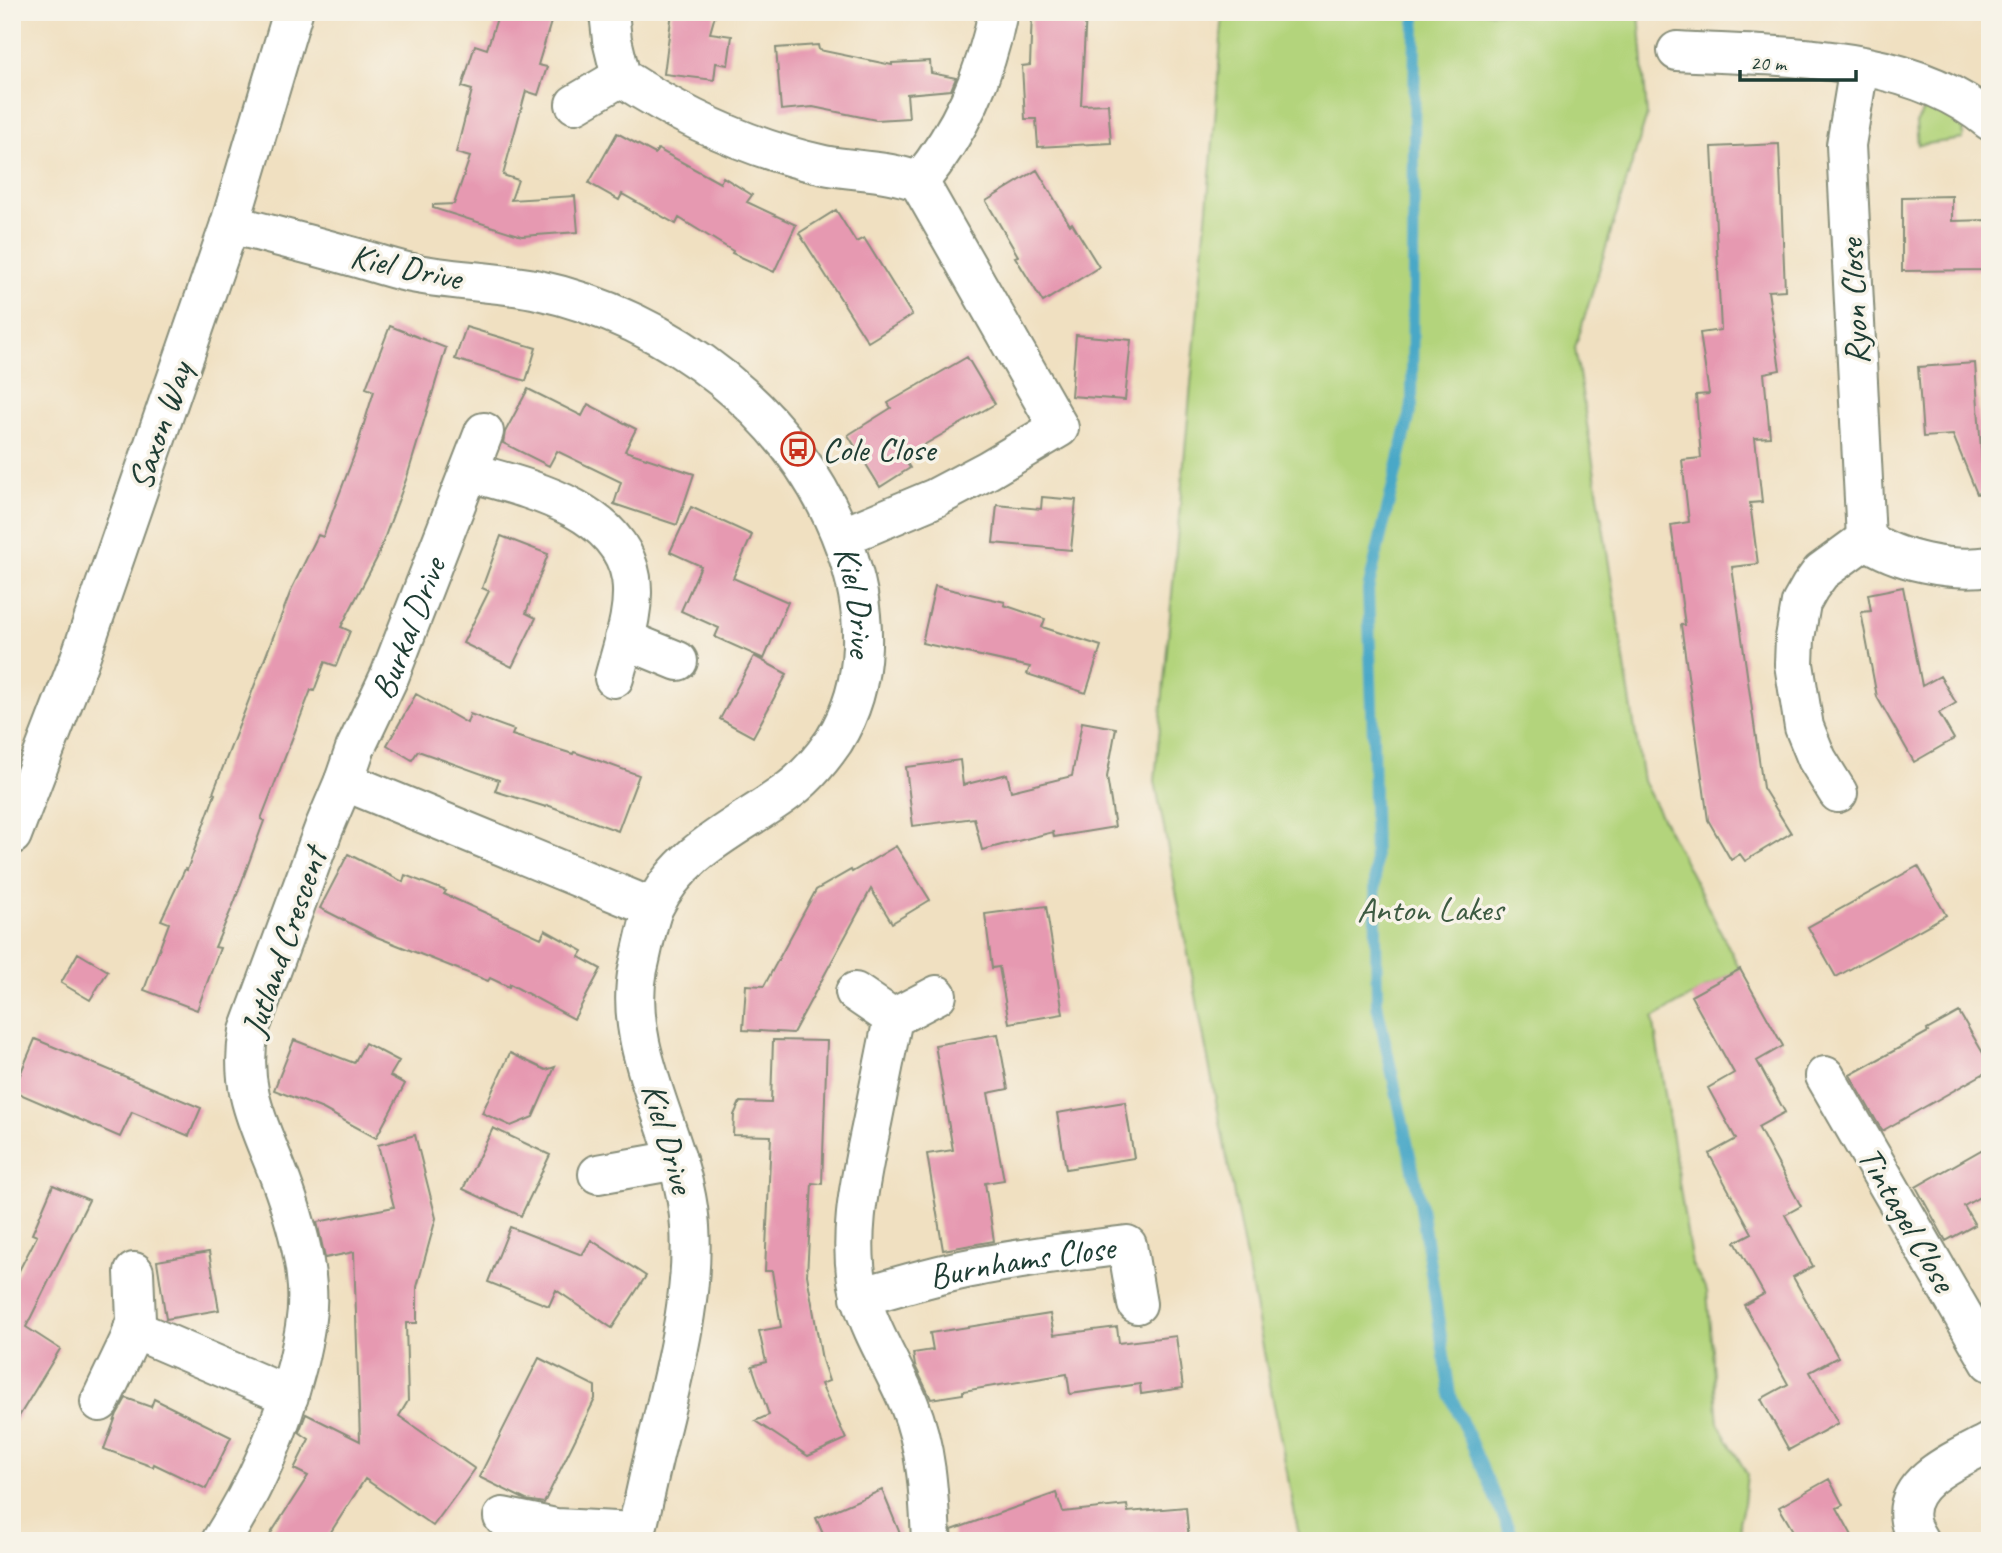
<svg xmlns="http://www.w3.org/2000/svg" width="2002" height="1553" viewBox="0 0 2002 1553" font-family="Caveat,sans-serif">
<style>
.green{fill:#b3d47c;stroke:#698858;stroke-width:2}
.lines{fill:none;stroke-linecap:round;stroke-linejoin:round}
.stream{stroke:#48a8c7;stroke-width:12}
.building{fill:#e699b1}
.minor-casing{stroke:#888e7a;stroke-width:42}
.tertiary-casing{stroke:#888e7a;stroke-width:42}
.minor{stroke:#fff;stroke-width:38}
.tertiary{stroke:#fff;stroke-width:38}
.labels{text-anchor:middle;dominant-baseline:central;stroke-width:7;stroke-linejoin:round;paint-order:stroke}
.street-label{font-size:35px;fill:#1f3d34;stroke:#f7f3e8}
.poi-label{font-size:35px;fill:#1f3d34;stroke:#f7f3e8;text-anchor:start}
.park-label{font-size:35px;fill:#3d5b42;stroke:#f7f3e8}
</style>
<rect width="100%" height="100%" fill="#f7f3e8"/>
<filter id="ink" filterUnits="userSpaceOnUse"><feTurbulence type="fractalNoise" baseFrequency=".0143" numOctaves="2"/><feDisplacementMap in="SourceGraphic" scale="14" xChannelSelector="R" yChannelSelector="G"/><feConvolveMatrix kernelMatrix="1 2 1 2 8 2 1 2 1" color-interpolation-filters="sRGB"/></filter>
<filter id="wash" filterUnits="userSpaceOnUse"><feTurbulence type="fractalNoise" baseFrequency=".00686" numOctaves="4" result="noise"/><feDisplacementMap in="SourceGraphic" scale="28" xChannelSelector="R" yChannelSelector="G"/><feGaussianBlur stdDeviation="1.57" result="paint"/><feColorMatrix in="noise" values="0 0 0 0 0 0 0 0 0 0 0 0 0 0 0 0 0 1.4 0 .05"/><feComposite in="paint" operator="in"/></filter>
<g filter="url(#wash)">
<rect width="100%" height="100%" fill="#f0e0c1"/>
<path class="green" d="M1223 12H1639L1647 115 1575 348 1643 781 1740 969 1653 1018 1692 1265 1707 1291 1718 1423 1747 1474 1744 1503 1739 1522 1742 1541H1300L1155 781 1215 120Z
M1926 107 1936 110 1964 125 1963 139 1918 145 1916 123Z"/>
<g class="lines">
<path class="stream" d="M1415 12 1412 405 1368 590 1373 737 1377 1005 1420 1201 1450 1394 1514 1541"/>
</g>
<g id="blocks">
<path class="building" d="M499 12H554L538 65 547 67 538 95 526 91 503 175 518 180 511 200 575 196 578 232 522 236 433 208V205L454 204 470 157 456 153 472 90 462 87 475 45 487 49Z
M672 12H716L710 33 732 36 728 65 716 63 714 80 664 74Z
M1032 12H1086L1081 105 1108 104 1111 143 1038 147 1036 119H1025L1022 66 1030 65Z
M818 45 819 50 892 65V63L930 61 931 73 956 78 951 90 907 94 909 118 876 120 813 107 781 110 776 48Z
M617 133 655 154 658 149 720 183 723 177 752 195 747 202 796 225 774 272 732 253 733 251 679 218 676 224 622 194 619 200 589 183Z
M1779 144 1785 290 1768 291 1780 370 1764 373 1770 437 1755 438 1762 502 1750 503 1758 564 1732 567 1763 788 1791 833 1745 861 1740 854 1731 860 1708 820 1681 625H1685L1671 525 1689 522 1682 460 1701 458 1696 395 1709 394 1700 333 1721 330 1712 147Z
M1037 170 1070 225 1072 223 1099 267 1043 302 1015 257 1018 256 986 201Z
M1952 196V221L1990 220V270L1902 271V197Z
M836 210 856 242 864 238 912 315 868 342 799 233Z
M390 326 446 348 407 477 377 558 341 627 350 631 336 666 325 662 314 691 311 690 261 819 264 821 234 903 215 947 220 948 197 1010 144 990 169 923 161 920 185 869 187 870 215 794 213 793 292 588 318 535 323 537 355 453 374 391 366 388Z
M466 327 536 348 526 381 455 359Z
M1076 335 1131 340 1125 400 1071 396Z
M967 357 995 404 903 457 910 468 880 487 848 435 891 408 888 403Z
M1975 363 1984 493 1977 494 1953 435 1923 437 1918 367Z
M528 389 582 416 588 404 636 429 625 451 694 474 677 525 614 504 621 482 557 451 549 466 503 443 505 432Z
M1042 497 1076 500 1071 550 993 543 997 505 1041 509Z
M691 507 752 535 733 578 788 602 764 659 715 637 719 628 681 611 701 566 670 552Z
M501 536 548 554 526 613 536 618 512 667 463 643 489 591 482 588Z
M935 586 1005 602 1004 605 1045 619 1042 627 1101 646 1086 693 1027 674 1030 667 922 643Z
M1903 587 1922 686 1940 676 1956 703 1939 713 1954 739 1914 762 1877 697 1861 612 1871 611 1868 594Z
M754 656 787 674 753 737 720 719Z
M416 694 467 723 470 714 514 730 512 735 573 754 574 752 639 775 618 831 547 805 546 807 495 791 499 780 418 751 412 760 387 745Z
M1082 722 1116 728 1107 777 1115 827 1054 837 1053 832 982 850 974 818 913 826 906 767 960 760 963 785 1007 774 1011 791 1072 776Z
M896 846 930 900 892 923 871 889 793 1033 743 1030 746 985 764 986 816 890 851 870 852 872Z
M348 854 403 882 405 875 446 891 444 894 541 938 545 930 583 951 579 957 601 969 574 1019 510 984 509 987 490 978 488 981 377 937 320 908Z
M1918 866 1946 915 1836 977 1808 927Z
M1046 906 1063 1014 1009 1023 999 967 992 968 985 914Z
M78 953 108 971 90 1000 61 983Z
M1740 969 1783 1046 1757 1061 1785 1112 1758 1127 1801 1206 1785 1215 1813 1266 1793 1277 1838 1357 1810 1372 1838 1423 1789 1450 1761 1399 1788 1384 1744 1305 1764 1294 1735 1242 1752 1233 1709 1154 1736 1139 1708 1088 1734 1073 1691 996Z
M1959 1012 1990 1065V1070L1882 1131 1850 1075 1928 1032 1927 1030Z
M998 1034 1008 1089 988 1093 1004 1180 985 1183 994 1241 943 1250 927 1154 953 1150 935 1045Z
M35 1039 201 1108 189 1136 132 1112 120 1137 13 1091Z
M294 1040 354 1063 365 1043 399 1061 390 1076 405 1084 376 1138 323 1109 274 1090Z
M773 1040 827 1041 822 1184 812 1183 807 1275 822 1360 829 1381 821 1384 846 1439 808 1456 755 1421 769 1415 752 1366 766 1362 759 1331 781 1327 772 1271H765L771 1136 733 1135 734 1115 740 1102 771 1103Z
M510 1053 546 1070 555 1067 533 1117 511 1126 482 1113Z
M1125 1102 1134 1158 1066 1169 1057 1113Z
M493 1128 550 1155 521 1216 463 1189Z
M415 1135 436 1218 417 1287V1323H406L408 1401 399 1416 475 1469 433 1526 365 1479 325 1541H266L308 1476 294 1469 309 1439 299 1432 306 1414 360 1441 354 1252 325 1258 317 1222 394 1207 378 1145Z
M1990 1145V1191L1964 1206 1975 1225 1946 1241 1916 1187Z
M53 1185 89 1200 26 1327 60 1349 12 1428V1284L37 1236 32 1234Z
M510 1227 582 1255 591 1240 646 1276 612 1328 556 1290 549 1306 488 1282Z
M209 1252 219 1310 166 1319 157 1261Z
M1050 1314 1054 1335 1117 1327 1119 1343 1176 1336 1183 1388 1141 1394 1140 1384 1070 1394 1067 1374 963 1391V1394L931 1399 915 1366 913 1353 933 1350 930 1333Z
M539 1358 595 1386V1399L544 1503 526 1500 479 1477Z
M126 1398 151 1407 154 1399 231 1437 206 1489 154 1464 153 1467 104 1449 117 1414Z
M1829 1479 1843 1505 1837 1508 1855 1541H1799L1779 1507Z
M882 1490 903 1541H826L816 1518Z
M1056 1493 1063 1512 1127 1505 1128 1512 1186 1507 1189 1541H953L952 1530Z"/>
</g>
</g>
<g filter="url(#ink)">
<use href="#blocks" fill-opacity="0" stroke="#888e7a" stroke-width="2"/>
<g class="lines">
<defs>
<g id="minor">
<path d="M609 12 612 40 621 77"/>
<path d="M1677 51C1778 57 1908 52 1990 121"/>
<path d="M1859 67 1846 145 1866 539"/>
<path d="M575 104 621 77C684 118 750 149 824 165 855 171 890 170 919 182L1059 428 988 470 935 498 842 537"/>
<path d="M919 182C961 130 985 77 998 12"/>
<path id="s1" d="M230 224C271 235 313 245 354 257 372 262 389 268 407 272 449 281 492 281 534 289 671 318 797 414 845 547 868 610 871 682 834 741 821 760 803 781 784 794 737 828 680 851 654 907 648 920 642 953 638 969 622 1048 677 1130 688 1208 699 1281 674 1372 657 1443 649 1473 644 1503 636 1532V1541"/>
<path d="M469 472C526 488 619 508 631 578 636 611 622 647 614 678"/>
<path d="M624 639 678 661"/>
<path id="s2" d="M344 781 355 749 390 675 484 432"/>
<path d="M1838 793 1817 759 1804 727 1794 664 1795 638 1801 603 1810 587 1821 572 1866 539C1897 561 1952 572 1990 566"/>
<path d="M855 992 893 1018"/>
<path d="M1825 1076 1990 1362"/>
<path d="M598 1174 677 1160"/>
<path id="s3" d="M860 1297C899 1286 937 1274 976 1267 1026 1257 1076 1251 1127 1245L1137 1304"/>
<path d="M133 1329 289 1396"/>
<path d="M100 1402 130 1339 136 1320 134 1272"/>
<path d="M503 1517 556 1528 636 1532"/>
<path d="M221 1541C257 1484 280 1432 297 1366 303 1340 309 1314 307 1287 305 1255 295 1220 284 1189 264 1132 237 1095 249 1031L324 828 344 781 653 908"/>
<path d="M931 1541C929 1496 927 1447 909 1404 894 1368 872 1335 861 1297 845 1244 861 1176 872 1123 879 1088 886 1053 893 1018L937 995"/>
<path d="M1919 1541C1915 1534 1911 1528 1910 1521 1902 1480 1961 1458 1990 1442"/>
</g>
<path id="tertiary" d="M12 835 79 661 230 224 293 12"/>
</defs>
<use href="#minor" class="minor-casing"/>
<use href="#tertiary" class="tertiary-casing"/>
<use href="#minor" class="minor"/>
<use href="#tertiary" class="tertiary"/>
</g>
</g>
<defs>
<symbol id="bus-ring" viewBox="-11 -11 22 22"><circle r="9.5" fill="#f7f3e8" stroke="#c8321e" stroke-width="1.5"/><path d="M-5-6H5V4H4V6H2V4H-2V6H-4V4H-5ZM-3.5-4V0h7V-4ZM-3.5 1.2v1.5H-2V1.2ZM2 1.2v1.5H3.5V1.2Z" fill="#c8321e"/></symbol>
</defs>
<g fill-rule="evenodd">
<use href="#bus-ring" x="779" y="430" width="38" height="38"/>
</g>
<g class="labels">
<g class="street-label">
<text transform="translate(406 267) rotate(12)">Kiel Drive</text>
<text transform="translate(1854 302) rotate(-93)">Ryon Close</text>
<text transform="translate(160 426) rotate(-71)">Saxon Way</text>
<text stroke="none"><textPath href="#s1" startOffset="789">Kiel Drive</textPath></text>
<text stroke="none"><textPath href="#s2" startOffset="166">Burkal Drive</textPath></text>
<text transform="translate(284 942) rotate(-71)">Jutland Crescent</text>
<text transform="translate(668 1138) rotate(74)">Kiel Drive</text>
<text transform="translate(1907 1219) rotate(60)">Tintagel Close</text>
<text stroke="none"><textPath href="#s3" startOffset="166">Burnhams Close</textPath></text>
</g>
<g class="poi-label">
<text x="822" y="449">Cole Close</text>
</g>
<g class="park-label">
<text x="1430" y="909">Anton Lakes</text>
</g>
</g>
<rect width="2002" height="1553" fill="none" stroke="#f7f3e8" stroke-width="42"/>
<path d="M1740 70v10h116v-10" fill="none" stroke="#1f3d34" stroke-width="3.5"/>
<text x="1750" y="70" font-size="21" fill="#1f3d34" stroke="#f7f3e8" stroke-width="5" paint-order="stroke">20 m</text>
</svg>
